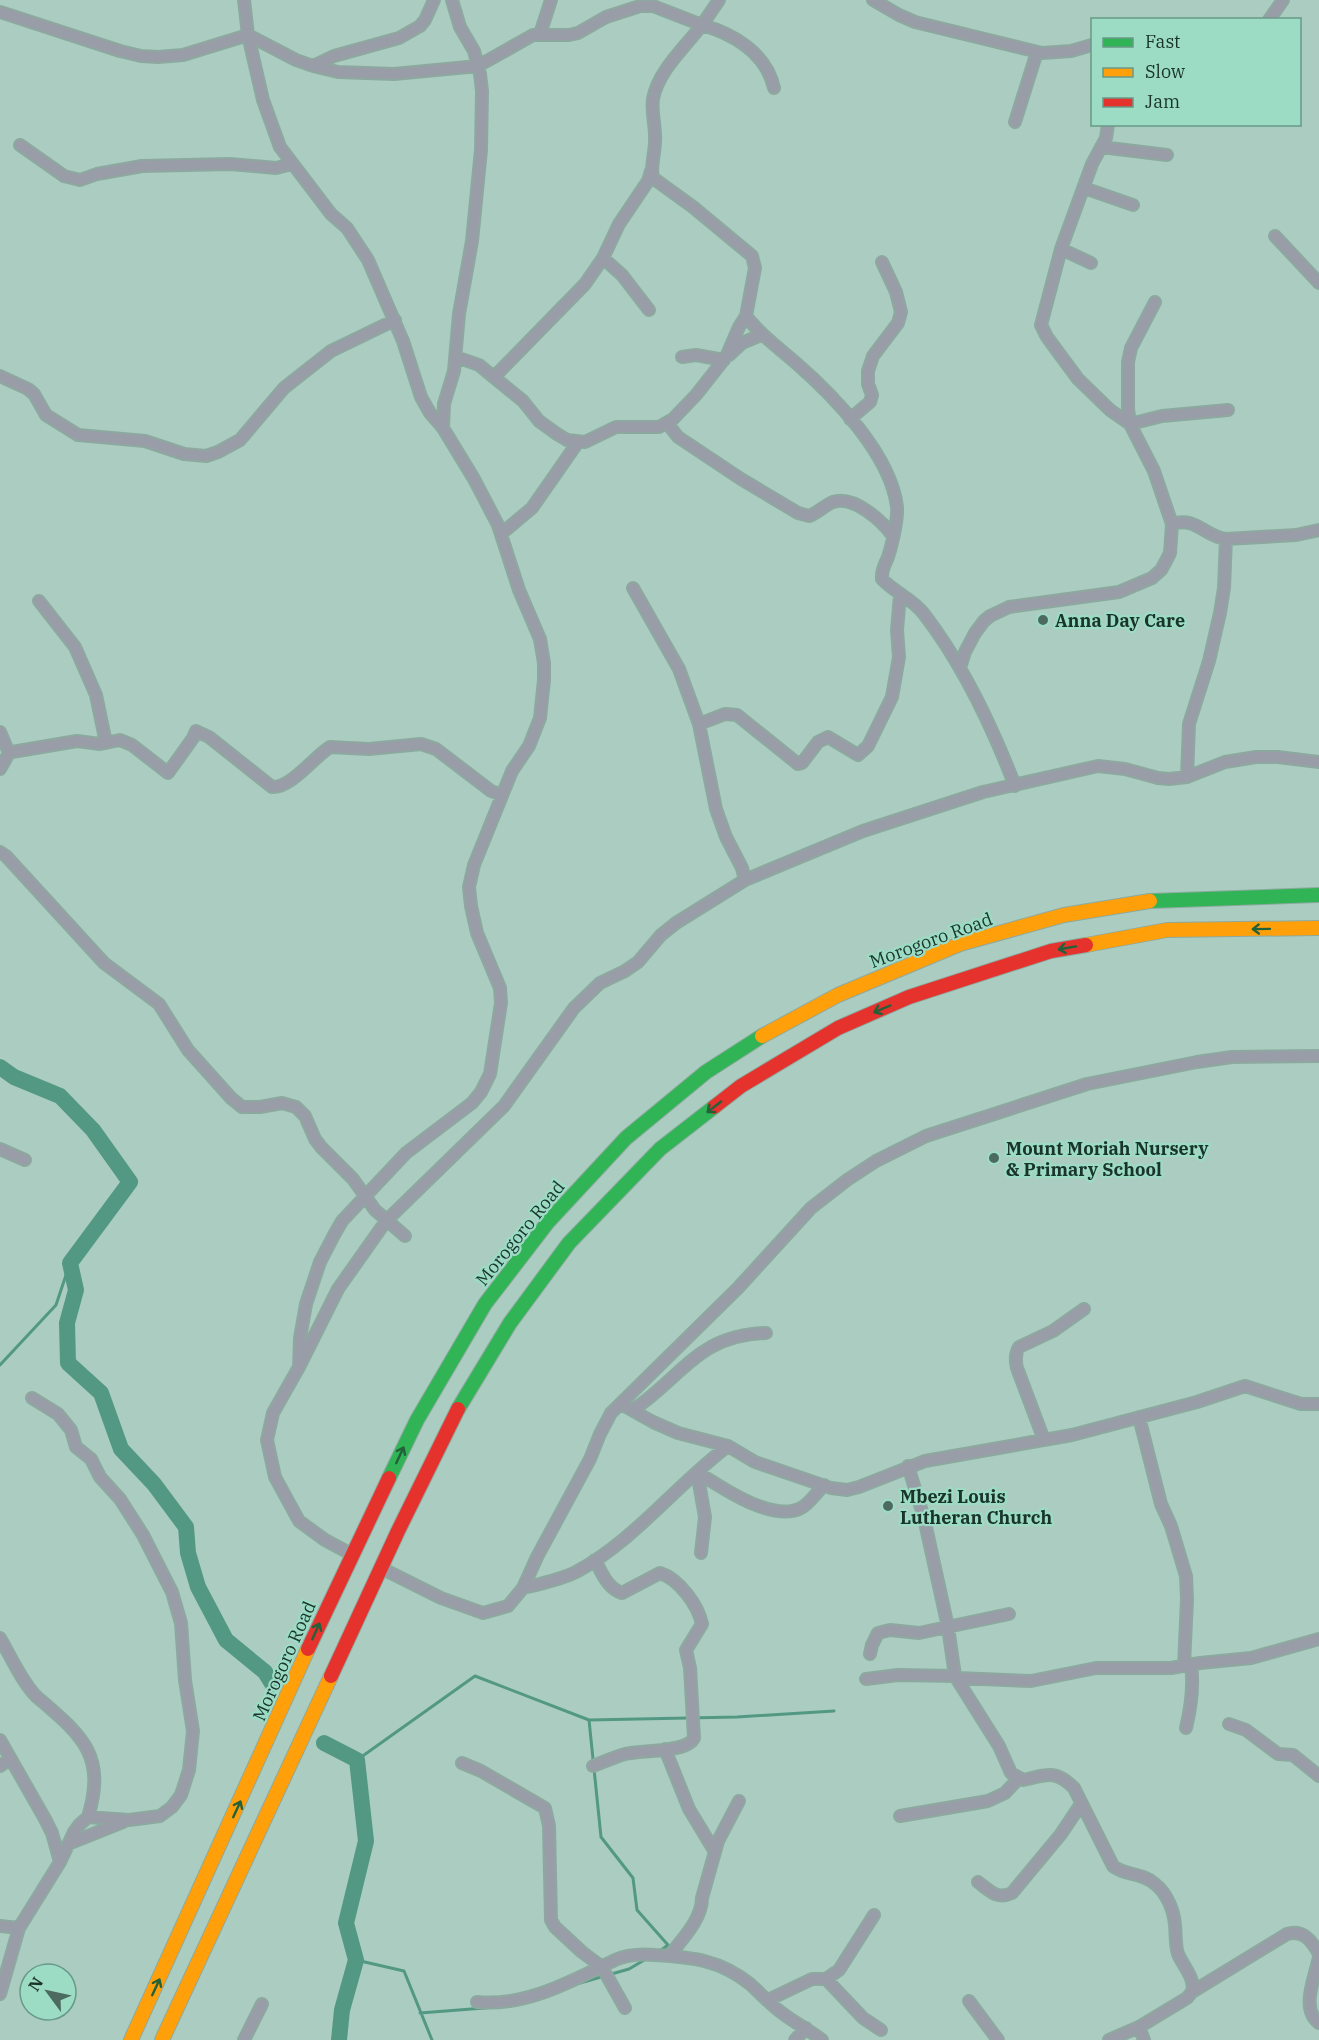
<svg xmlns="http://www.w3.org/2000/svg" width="1319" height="2040" viewBox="0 0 1319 2040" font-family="'IBM Plex Serif',serif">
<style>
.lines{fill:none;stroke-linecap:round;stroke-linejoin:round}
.stream{stroke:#539883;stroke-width:3}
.river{stroke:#539883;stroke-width:16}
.street-casing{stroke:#8da99f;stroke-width:14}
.fast-casing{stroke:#8da99f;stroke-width:16}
.slow-casing{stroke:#8da99f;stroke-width:16}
.jam-casing{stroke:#8da99f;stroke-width:16}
.street{stroke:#999da8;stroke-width:10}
.fast{stroke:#30b455;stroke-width:14}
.slow{stroke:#ff9f0a;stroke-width:14}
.jam{stroke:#e5322d;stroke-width:14}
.oneway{stroke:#22613a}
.poi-dot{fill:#4d6a60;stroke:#9cdcc5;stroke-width:2}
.labels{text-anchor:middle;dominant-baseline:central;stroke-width:4.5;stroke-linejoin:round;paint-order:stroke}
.poi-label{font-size:18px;font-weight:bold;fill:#1a342c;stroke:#9cdcc5;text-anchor:start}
.street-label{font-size:18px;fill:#1a342c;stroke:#9cdcc5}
</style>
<rect width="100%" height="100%" fill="#abcdc1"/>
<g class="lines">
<path class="stream" d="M0 1365 56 1305 70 1263
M589 1720 601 1837 633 1878 637 1910 668 1945 660 1951
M357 1760 475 1676 589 1720 737 1717 834 1711
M356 1960 404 1971 432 2040
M580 1983 629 1969 646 1959
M420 2013 511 2006"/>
<path class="river" d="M0 1067 14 1077 60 1096 93 1130 130 1182 70 1263 76 1290 67 1323 68 1363 101 1393 121 1449 154 1484 186 1527 188 1553 198 1587 226 1640 265 1672 273 1685
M324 1743 357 1760 366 1841 346 1923 356 1960 342 2010 339 2040"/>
<defs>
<path id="street" d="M244 0 248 35 263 100 280 147 331 214 347 228 368 260 403 341 421 397 430 413 443 428 474 479 498 525 519 590 540 639 544 663V680L540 718 529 746 512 771 474 865 469 887 471 906 477 933 500 988 501 1003 490 1074 481 1092 472 1103 406 1153 342 1221 334 1235 320 1262 306 1304 300 1338 299 1367
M873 0 899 15 915 22 1042 53 1071 51 1092 45
M0 12 120 51 141 56 158 57 183 55 248 35 296 60 313 66 338 72 394 74 478 66 533 35H569L578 33 606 17 640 6H653L702 25 719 0
M1269 20 1283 0
M540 34 551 0
M313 66 334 56 399 38 420 26 425 20 434 0
M774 88C766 53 734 34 702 25 685 47 658 71 653 99 651 113 656 127 655 141 655 154 650 166 653 178L693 207 752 256 755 268 746 316C760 335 778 347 796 363 834 396 891 455 897 507 898 519 892 545 888 557 885 565 881 570 882 579 895 593 913 599 924 614 964 666 992 726 1015 786
M1015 122 1037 52
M1108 124 1106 138 1092 164 1061 249 1041 325 1047 337 1078 379 1110 410 1130 424 1162 416 1228 410
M20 145 64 176 80 180 97 174 142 166 230 164 276 168 292 164
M1101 147 1167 155
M1084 188 1133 205
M1275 236 1319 283
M1061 249 1091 263
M603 258 622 275 649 310
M729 355 742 343 761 335
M456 357 479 365 523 401 539 421 557 434 567 440 585 442 616 427H659L673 419 696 395 726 357 739 327 746 316
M682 357 696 355 724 360
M0 376 28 389 34 394 46 415 78 435 145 441 184 454 206 456 218 452 240 440 284 388 331 351 395 320
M494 377 585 284 603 258 619 224 648 181 651 171
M850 419 870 402 872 395 868 384V371L873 356 898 323 901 312 896 292 882 262
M667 423 678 437 741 479 798 513 809 516C818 513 825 505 833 502 854 495 882 521 893 536
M443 428 444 404 454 371 459 314 472 241 481 150 482 91 480 74 474 51 460 27 452 0
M1172 524C1196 516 1205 537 1226 539L1296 535 1319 530
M501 534 532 508 578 442
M633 588 679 669 699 724 716 809 726 837 742 868 745 880
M39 601 75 647 96 695 106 743
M960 668 965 652 975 633 984 621 990 616 1009 607 1119 592 1152 578 1161 570 1166 561 1170 553 1172 524 1154 471 1130 424 1128 408V362L1131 348 1155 302
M699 724 725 714 737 715 798 764 802 763 818 742 828 737 858 755 868 746 892 697 899 657 897 630 900 595
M0 732 9 753
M0 769 9 753 12 752 77 741 100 744 120 740 132 745 168 773 193 738 196 731 209 737 272 787C291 788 314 757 330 747L369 749 421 744 436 749 491 791 502 795
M1187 777 1189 724 1209 661 1220 613 1224 588 1226 539
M0 852 6 856 104 963 159 1004 188 1050 231 1098 242 1107H260L282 1103 296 1107 305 1116 315 1139 321 1147 353 1179 375 1210 405 1236
M0 1149 25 1160
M621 1404 653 1422 678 1433 728 1446 755 1462 831 1488 847 1490 859 1487 925 1461 1072 1435 1197 1402 1245 1386 1301 1404H1319
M633 1410C683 1376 698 1335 766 1333
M1139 1417 1161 1504 1171 1526 1186 1576 1187 1599 1184 1666
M1044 1440 1017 1368C1015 1360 1015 1354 1019 1347L1053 1331 1084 1309
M908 1466 924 1518 948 1627 955 1676 999 1746 1011 1773 1023 1780C1046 1775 1055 1769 1074 1788L1113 1866C1125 1876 1142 1872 1155 1884 1167 1893 1174 1911 1175 1925 1176 1934 1175 1945 1178 1954 1183 1966 1196 1979 1192 1992L1187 1998 1139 2027 1109 2040
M697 1472C721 1487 772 1523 801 1508 809 1504 817 1492 824 1485
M697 1472 705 1517 701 1553
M353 1555 325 1540 299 1521 275 1477 267 1440 273 1413 299 1367 338 1289 386 1221 504 1106 574 1008 600 983 625 971 638 962 661 935 676 923 745 880 863 831 983 792 1098 766 1125 769 1158 778 1169 779 1187 777 1225 762 1256 757H1278L1319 762
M381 1568 441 1598 483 1613 508 1606 523 1588 537 1557 590 1459 600 1434 611 1413 738 1288 811 1208 847 1180 876 1161 926 1136 1087 1084 1197 1062 1232 1057 1319 1056
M523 1588C540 1584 560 1580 576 1572 635 1540 675 1486 728 1446
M0 1638C10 1655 23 1684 37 1697 81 1735 107 1754 88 1817
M870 1654 872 1645 878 1633 890 1630 919 1633 1009 1614
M957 1678 1031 1681 1096 1668H1171L1200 1663 1251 1658 1319 1639
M866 1679 898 1675 955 1676
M1229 1724 1246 1730 1278 1754 1293 1755 1319 1776
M1186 1728C1191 1707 1194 1686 1191 1665
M0 1740 45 1819 52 1833 60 1862
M665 1749 689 1809 715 1852
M462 1763 481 1771 545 1808 549 1826 551 1920 555 1927 582 1952 602 1967 625 2008
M0 1766 10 1759
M593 1766C604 1762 614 1757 625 1754 641 1750 687 1753 694 1738L690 1668 686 1650 702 1624C698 1605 679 1579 660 1573L622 1593C607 1588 602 1573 595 1560
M900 1816 988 1801 1005 1793 1018 1779
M68 1844 123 1822
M978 1882C990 1891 997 1900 1012 1893L1061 1834 1081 1804
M0 1926 19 1928
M670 1955C683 1938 702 1919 702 1898L718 1841 739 1801
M1319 1957C1315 1977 1300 2009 1319 2023
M826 1979 839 1970 874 1915
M1192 1992 1287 1934C1303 1929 1312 1941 1319 1954
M0 1994 19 1928 60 1862 74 1832 79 1825 88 1817 129 1820 160 1816 172 1807 181 1795 189 1770 193 1731 185 1680 181 1623 172 1592 143 1535 120 1499 100 1477 91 1459 76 1447 71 1430 58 1414 32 1398
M768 2000 812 1979H826L863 2018 881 2030
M969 2001 998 2040
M477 2002C526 2007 572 1981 615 1960 628 1954 642 1954 655 1955 692 1957 720 1960 750 1984 759 1992 767 2001 777 2009 791 2021 808 2029 822 2040
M1139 2027 1144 2040
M244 2040 262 2004
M795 2040 806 2028"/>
<path id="fast" d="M1150 901 1319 895
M458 1409 510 1323 569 1243 660 1149 714 1107
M389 1478 417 1420 485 1304 548 1222 626 1138 706 1072 762 1036"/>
<path id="slow" d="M1086 945 1167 930 1319 928
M762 1036 838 995 960 944 1064 915 1150 901
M131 2040 308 1649
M162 2040 331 1676"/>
<path id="jam" d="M714 1107 741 1086 838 1028 909 997 1051 951 1086 945
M308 1649 389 1478
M331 1676 398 1531 458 1409"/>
</defs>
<use href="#street" class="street-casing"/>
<use href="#fast" class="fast-casing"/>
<use href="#slow" class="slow-casing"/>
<use href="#jam" class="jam-casing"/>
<use href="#street" class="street"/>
<use href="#fast" class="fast"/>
<use href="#slow" class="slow"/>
<use href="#jam" class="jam"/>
</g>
<defs><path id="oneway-shaft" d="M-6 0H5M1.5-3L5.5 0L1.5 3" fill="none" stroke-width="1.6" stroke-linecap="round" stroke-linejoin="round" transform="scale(1.5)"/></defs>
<g class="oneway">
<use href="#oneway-shaft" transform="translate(1261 929) rotate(179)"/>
<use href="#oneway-shaft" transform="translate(1067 948) rotate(170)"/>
<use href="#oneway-shaft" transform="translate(882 1009) rotate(157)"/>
<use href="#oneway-shaft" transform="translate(714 1107) rotate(142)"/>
<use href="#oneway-shaft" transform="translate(400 1455) rotate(-65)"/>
<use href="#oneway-shaft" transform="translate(316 1631) rotate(-66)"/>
<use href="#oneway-shaft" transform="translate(237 1809) rotate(-65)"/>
<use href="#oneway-shaft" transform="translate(156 1987) rotate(-65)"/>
</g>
<g class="poi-dot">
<circle cx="1043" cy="620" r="6"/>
<circle cx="994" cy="1158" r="6"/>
<circle cx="888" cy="1506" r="6"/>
</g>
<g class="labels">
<g class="poi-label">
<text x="1055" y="620">Anna Day Care</text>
<text x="1006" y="1148">Mount Moriah Nursery<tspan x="1006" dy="21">&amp; Primary School</tspan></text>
<text x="900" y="1496">Mbezi Louis<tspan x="900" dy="21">Lutheran Church</tspan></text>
</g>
<g class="street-label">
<text transform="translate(931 940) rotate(-20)">Morogoro Road</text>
<text transform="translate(520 1233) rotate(-51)">Morogoro Road</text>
<text transform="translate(284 1661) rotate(-66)">Morogoro Road</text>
</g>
</g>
<rect x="1091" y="18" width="210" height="108" fill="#9cdcc5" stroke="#689988" stroke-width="1.5"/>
<rect x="1103" y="38" width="30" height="9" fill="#30b455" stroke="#689988" stroke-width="1.5"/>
<text x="1145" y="48" font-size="18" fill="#1a342c">Fast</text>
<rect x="1103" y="68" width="30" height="9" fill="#ff9f0a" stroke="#689988" stroke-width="1.5"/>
<text x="1145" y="78" font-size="18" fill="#1a342c">Slow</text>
<rect x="1103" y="98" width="30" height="9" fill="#e5322d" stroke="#689988" stroke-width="1.5"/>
<text x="1145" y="108" font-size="18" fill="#1a342c">Jam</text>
<g transform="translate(48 1992) rotate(303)"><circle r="28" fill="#9cdcc5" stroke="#689988" stroke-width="1.5"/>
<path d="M0-4.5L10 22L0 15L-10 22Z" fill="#4d6a60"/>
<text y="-9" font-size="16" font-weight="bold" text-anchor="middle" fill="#1a342c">N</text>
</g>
</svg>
